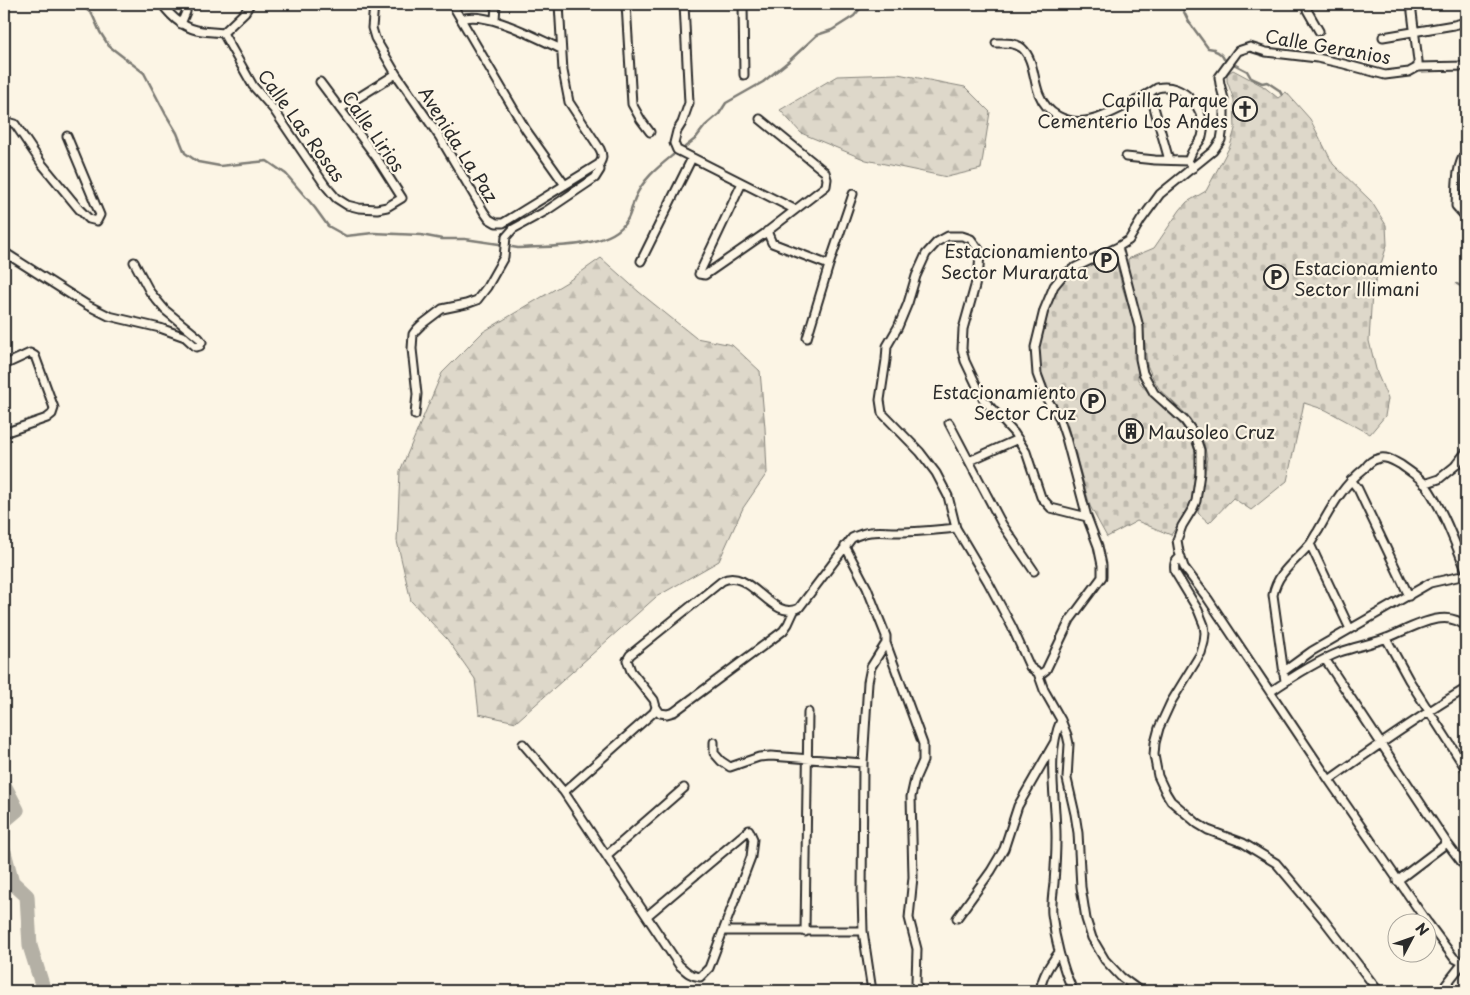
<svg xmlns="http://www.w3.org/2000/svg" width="1470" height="995" viewBox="0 0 1470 995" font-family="'Playpen Sans',sans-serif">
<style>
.forest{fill:url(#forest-firs);stroke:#84827a}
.cemetery{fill:url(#cemetery-stones);stroke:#84827a}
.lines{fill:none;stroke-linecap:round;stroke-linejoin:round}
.stream{stroke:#7d7b74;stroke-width:2.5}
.river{stroke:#b4b0a5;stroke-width:15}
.minor-casing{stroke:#2b2b2b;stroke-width:11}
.minor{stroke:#fcf5e5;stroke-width:7}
.labels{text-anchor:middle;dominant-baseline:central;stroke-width:4.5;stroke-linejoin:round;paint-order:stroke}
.street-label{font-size:18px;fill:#2b2b2b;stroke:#fcf5e5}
.poi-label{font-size:18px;fill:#2b2b2b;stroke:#fcf5e5;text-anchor:end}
</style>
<defs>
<pattern id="forest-firs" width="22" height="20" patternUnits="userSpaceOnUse" patternTransform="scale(1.25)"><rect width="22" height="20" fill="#ded8ca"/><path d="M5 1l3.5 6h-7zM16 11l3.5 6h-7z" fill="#bfbaae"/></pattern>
<pattern id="cemetery-stones" width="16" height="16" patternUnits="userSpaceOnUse" patternTransform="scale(1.25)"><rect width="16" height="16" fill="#ded8ca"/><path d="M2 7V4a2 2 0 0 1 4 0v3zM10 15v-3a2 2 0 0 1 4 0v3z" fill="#bfbaae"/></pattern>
</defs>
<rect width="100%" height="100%" fill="#fcf5e5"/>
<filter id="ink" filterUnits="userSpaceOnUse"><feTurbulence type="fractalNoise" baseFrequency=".02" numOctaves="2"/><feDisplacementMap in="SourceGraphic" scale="10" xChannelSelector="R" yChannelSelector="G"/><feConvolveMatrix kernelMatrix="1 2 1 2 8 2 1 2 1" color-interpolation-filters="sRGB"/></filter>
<g filter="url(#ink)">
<path class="forest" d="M898 74 965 87 990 112 981 169 947 177 866 160 801 133 780 110 837 76Z
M601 258 639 292 696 338 732 345 760 371 765 428 767 473 743 508 719 561 656 597 516 722 479 714 475 679 447 639 411 601 397 541 400 471 442 373 483 332 567 282Z"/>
<path class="cemetery" d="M1233 70 1263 86 1278 98 1286 92 1310 119 1333 164 1371 201 1386 225 1387 245 1372 292 1369 341 1377 373 1388 399 1385 416 1370 434 1326 410 1304 403 1287 481 1251 510 1233 498 1209 523 1198 513 1207 458 1204 443 1187 415 1160 390 1154 380 1147 365 1143 326 1129 275 1128 260V259L1154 248 1180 210 1187 202 1206 191 1230 146 1235 129 1234 100 1227 81V74Z
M1116 260 1122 286 1133 321 1136 339 1138 380 1151 396 1175 417 1189 435 1196 454 1194 489 1191 504 1171 535 1137 521 1107 537 1090 506 1067 423 1046 387 1039 364V345L1052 300 1063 279 1075 270 1095 261 1098 267Z"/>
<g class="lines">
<path class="stream" d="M80 4 92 14 100 32 109 46 144 73 165 113 177 133 185 153 198 162 220 166 267 161 286 174 315 208 328 226 346 236 373 233 421 235 442 239H465L499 244
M1180 4 1189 22 1208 48 1214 49 1215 51C1218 51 1223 56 1224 59L1247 71 1251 78 1262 83 1267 82 1279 90 1282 95
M685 147 695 139 705 126 719 114 726 103 763 82 789 61 817 35 832 30 854 16 864 4
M512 247 518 248C548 246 612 249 627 220 631 214 632 205 635 198 643 179 657 168 673 155
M1457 284 1466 289"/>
<path class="river" d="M4 785 17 810 4 821
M4 852 12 882 27 896 30 946 44 991"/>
<defs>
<path id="minor" d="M162 4C172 18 185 29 202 31 210 32 216 32 223 33L245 12 250 4
M374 4 372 28 375 38 396 74 439 136 484 212 489 219 496 223H503L599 164C603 159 603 155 600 149L569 102 563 71 559 4
M452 4 526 130 565 185
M626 4 632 104 641 120 650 132
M684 4 689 103 682 123 677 131 674 143 677 150 794 209
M743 4 744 75
M1308 4 1307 10 1319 31
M461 19C487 10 536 38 561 49
M495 20 496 4
M181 24 186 12V4
M223 33 253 86 274 110 325 185 336 198 347 205 359 208 377 209 387 207 402 198 376 157 320 82
M1383 37 1454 25 1466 22
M996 43C1005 43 1014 42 1022 48 1034 59 1033 79 1039 94 1043 104 1049 111 1058 116 1082 129 1105 116 1127 105 1137 100 1147 95 1157 88 1183 81 1209 111 1202 137 1200 142 1196 145 1193 150 1191 153 1190 157 1188 161L1193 168
M1418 67 1466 66
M1150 93 1169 160
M340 109 396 74
M4 123 8 122 15 124 42 164 79 209 89 219 97 221 100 215 67 136
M1466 152C1455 167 1457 188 1456 206L1464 215 1466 214
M1126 157 1155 160 1188 161
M742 183 699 274 705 275 764 234 826 186 827 179 825 172 760 119
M767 231 772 243 829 265
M1118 247 1139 327 1140 359 1143 373 1154 393 1185 421 1195 435 1200 450V473L1196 501 1193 508 1182 526 1177 540 1179 552 1184 567 1208 599 1329 780 1427 922
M4 252 87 305 109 316 160 328 185 337 196 347 200 346 202 342 199 338 165 310 150 292 134 262
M641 261 692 158
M807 338 829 265 853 194
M4 365 30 353 35 356 54 408 52 414 47 418 4 433
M415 415 417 394 412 349 413 334 416 330 421 325 442 309 466 304 477 300 487 287 504 257 506 237 513 229 546 211 595 178 600 170 599 164
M949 423 1002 524 1034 571
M969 461 1018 439
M1351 480 1358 489 1409 596
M1424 484 1439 479 1455 466 1466 452
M1087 517 1051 508 1041 497 1026 452 1014 433 983 399 965 361 962 349 963 329 975 286 979 268 980 251 971 239 962 236H948L937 242 926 254 916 276 908 303 898 327 887 346 886 360 880 400 882 413 920 452 936 473 948 496 956 528 988 582 1012 627 1030 667 1038 673H1042L1046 670 1070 620 1102 577V565L1098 546 1087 517 1066 438 1059 417 1046 398 1037 374 1035 347 1044 310 1054 286 1063 275 1076 267 1118 247 1129 240 1141 220 1160 194 1213 151 1221 140 1224 121V99L1220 84 1219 77 1238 51 1250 47 1266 52 1317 58 1344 64 1385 75 1409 72 1418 67V61L1411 4
M1310 544 1350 629
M845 546 867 588 886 636V643L871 667 868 682 863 763 862 895 863 931 872 991
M1181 557C1174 561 1174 565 1175 572L1198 610 1204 625 1205 633 1204 642 1201 653 1171 702 1159 728 1155 743 1154 755 1158 776 1166 793 1171 801 1198 824 1208 830 1243 843 1276 863 1323 919 1376 988 1380 991
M1386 638 1409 680 1466 769
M886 643 923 744V761L915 779 911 797 913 877 909 918 917 949 916 982 918 991
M1325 659 1447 843 1466 868
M1283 672 1312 651 1430 583 1466 575
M1038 673 1044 690 1061 720 1067 735 1069 744 1067 779 1075 814 1078 833 1081 887 1086 919 1092 938 1105 960 1121 977 1140 991
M1285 681 1273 595C1278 571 1295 562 1310 544 1313 540 1315 535 1318 531 1331 508 1343 485 1365 468 1368 464 1372 460 1377 459 1385 455 1394 461 1401 465 1409 471 1419 477 1425 484 1443 509 1454 541 1466 570
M1270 692C1292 677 1315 662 1340 652 1355 647 1370 644 1384 639 1407 631 1445 605 1466 627
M656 707 660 713 667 714 674 712 783 631 788 624 794 611
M1061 720C1045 757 1057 802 1056 841 1056 855 1055 869 1054 883 1053 893 1051 904 1052 914 1055 940 1062 967 1073 991
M714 742V753L721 761 730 767 759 757 771 756 863 763
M523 744 564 792 679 965C686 971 690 976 700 977L709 968 751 857 753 839 749 830 647 916
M1329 780C1374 748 1418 717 1465 689
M564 792 654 712 656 707 654 700 631 671 627 660 630 655 722 581C750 566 772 623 799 608L852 538C870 529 879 532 898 532 917 532 937 530 956 528
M607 855 684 788
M1397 881 1447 843
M957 918 991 871 1004 849 1018 806 1054 743
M1428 923 1454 958 1463 963 1466 962
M723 931H863
M805 932 808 712
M1040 991C1042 976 1050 964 1059 952
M1441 991 1463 963"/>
</defs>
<use href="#minor" class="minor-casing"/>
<use href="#minor" class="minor"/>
</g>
</g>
<defs>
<symbol id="church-ring" viewBox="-11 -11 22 22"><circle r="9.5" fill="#fcf5e5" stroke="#2b2b2b" stroke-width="1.5"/><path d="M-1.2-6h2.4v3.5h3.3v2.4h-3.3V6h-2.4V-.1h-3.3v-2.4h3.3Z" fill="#2b2b2b"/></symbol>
<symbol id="parking-ring" viewBox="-11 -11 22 22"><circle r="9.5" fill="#fcf5e5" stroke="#2b2b2b" stroke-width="1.5"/><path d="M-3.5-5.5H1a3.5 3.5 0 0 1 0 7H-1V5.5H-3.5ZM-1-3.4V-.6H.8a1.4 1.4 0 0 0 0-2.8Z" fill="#2b2b2b"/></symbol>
<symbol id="building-ring" viewBox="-11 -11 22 22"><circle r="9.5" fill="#fcf5e5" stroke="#2b2b2b" stroke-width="1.5"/><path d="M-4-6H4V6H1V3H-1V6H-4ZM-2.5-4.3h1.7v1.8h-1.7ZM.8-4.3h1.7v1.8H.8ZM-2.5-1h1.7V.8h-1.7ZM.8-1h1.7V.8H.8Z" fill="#2b2b2b"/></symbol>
</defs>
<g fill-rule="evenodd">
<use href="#church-ring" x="1231" y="95" width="28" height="28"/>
<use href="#parking-ring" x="1092" y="246" width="28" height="28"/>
<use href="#parking-ring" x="1262" y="263" width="28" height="28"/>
<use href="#parking-ring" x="1079" y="387" width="28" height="28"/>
<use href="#building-ring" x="1117" y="417" width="28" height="28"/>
</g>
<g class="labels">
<g class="street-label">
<text transform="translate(1328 46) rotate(10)">Calle Geranios</text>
<text transform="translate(302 125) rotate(54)">Calle Las Rosas</text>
<text transform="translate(374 131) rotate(55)">Calle Lirios</text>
<text transform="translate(459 144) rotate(58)">Avenida La Paz</text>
</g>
<g class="poi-label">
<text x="1228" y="99">Capilla Parque<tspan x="1228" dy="21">Cementerio Los Andes</tspan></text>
<text x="1088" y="250">Estacionamiento<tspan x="1088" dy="21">Sector Murarata</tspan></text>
<text x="1294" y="267" text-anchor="start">Estacionamiento<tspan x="1294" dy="21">Sector Illimani</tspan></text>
<text x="1076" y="391">Estacionamiento<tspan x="1076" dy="21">Sector Cruz</tspan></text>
<text x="1148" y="431" text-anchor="start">Mausoleo Cruz</text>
</g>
</g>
<rect width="1470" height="995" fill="none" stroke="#fcf5e5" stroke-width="20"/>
<rect x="10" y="10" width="1450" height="975" fill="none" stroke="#2b2b2b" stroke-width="2" filter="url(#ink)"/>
<g transform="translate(1412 938) rotate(49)"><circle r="24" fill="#fcf5e5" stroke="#a8a49b"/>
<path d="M0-4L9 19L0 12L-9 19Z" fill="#2b2b2b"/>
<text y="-8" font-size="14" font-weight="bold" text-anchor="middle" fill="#2b2b2b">N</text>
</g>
</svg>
